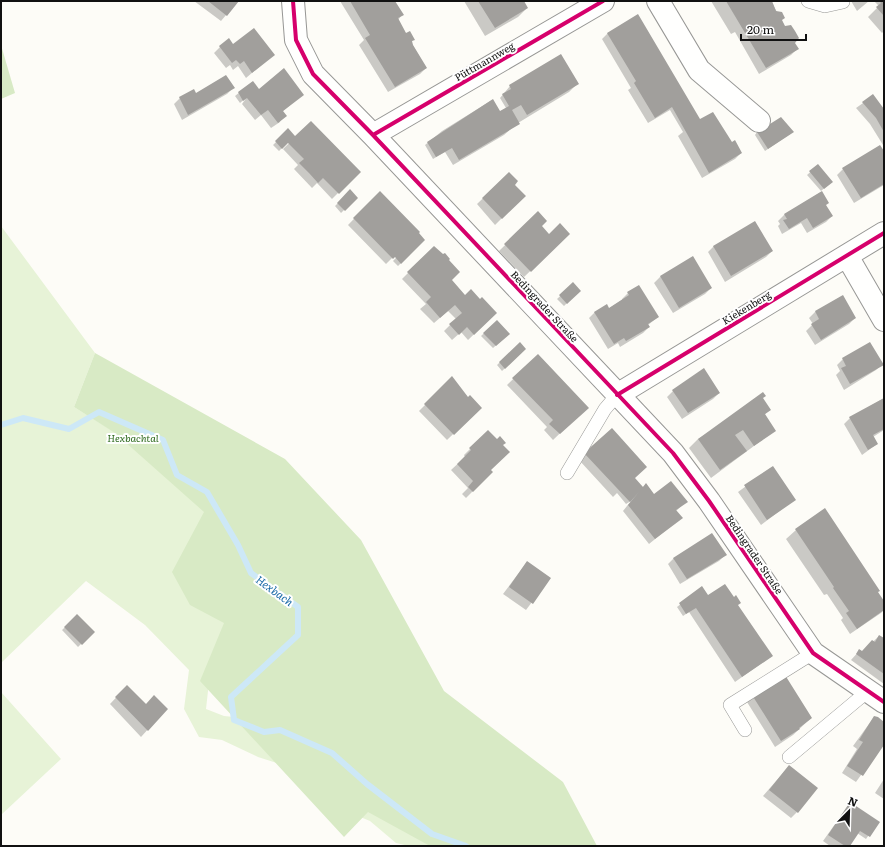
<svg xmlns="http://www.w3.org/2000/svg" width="885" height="847" viewBox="0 0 885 847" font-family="Literata,serif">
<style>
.green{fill:#e7f3d7}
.forest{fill:#d8eac5}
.shadow{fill:#0003}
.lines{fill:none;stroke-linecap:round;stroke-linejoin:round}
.stream{stroke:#cde8f7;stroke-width:6}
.building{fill:#a19f9c}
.lane-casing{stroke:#979795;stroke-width:14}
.street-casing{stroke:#979795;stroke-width:24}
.lane{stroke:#fffffe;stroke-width:13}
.street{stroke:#fffffe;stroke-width:22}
.cycleway-casing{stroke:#fff;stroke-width:6}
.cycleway{stroke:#d6006c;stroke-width:4}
.labels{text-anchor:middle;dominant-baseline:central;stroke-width:4;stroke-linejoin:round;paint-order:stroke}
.street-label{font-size:10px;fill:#111;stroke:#fff}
.park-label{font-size:10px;font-style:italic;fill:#2f6b1f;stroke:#fff}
.water-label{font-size:11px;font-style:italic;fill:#1768a6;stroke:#fff}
</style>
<rect width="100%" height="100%" fill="#fdfcf7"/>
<path class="green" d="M1 226 95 353 74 407 205 488 229 618 211 664 206 709 224 716 234 717 468 846H409L396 843 370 821 348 812 283 765 258 757 222 740 199 737 184 709 189 670 145 625 86 581 1 663Z
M1 692 61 759 1 815Z"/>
<path class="forest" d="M1 45 15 93 1 99Z
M95 353 285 459 361 540 444 691 563 782 597 846H430L368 812 344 837 200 681 224 623 190 605 172 572 204 512 115 433 74 407Z"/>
<path class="shadow" d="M194 1H238L221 21Z
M340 1H394L402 15 398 20 406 34 413 40 411 42 426 68 420 74 388 92 359 45 364 40Z
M464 1H522L527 8 518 17 485 36Z
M711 1H771L797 49 791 55 759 74 735 32 731 34Z
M851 1H869L857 11Z
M874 1H884V31L882 33 868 17 879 6Z
M608 33 696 122 731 143 741 153 735 159 702 178 678 136 683 132 670 110 648 123 628 90 631 88 602 39Z
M233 45 273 55 246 78 238 66 233 70 230 65 226 68 214 53 220 47Z
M252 82 258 90 296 100 282 112 280 122 271 128 261 115 255 120 242 104 247 97 240 103 235 96Z
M578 83 569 92 518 123 504 135 453 165 445 152 433 159 425 145 442 131 492 100 500 112 506 108 500 98 510 86Z
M233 88 227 94 182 120 174 104 180 98Z
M873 96 884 111 883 145 870 124 856 108Z
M311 122 359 172 332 199 317 183 312 188 294 169 298 165 283 149Z
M288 130 294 136 279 151 273 145Z
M757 132 790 134 765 151 755 135Z
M884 153V185L854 203 837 175 843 169Z
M818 165 829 184 821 191 807 175Z
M509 173 514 185 524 196 495 225 477 204Z
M350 191 356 198 341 213 335 206Z
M380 192 418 232 386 264 348 225Z
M821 192 825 205 832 216 826 222 807 233 801 223 782 234 778 226 780 224 778 221 784 215Z
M538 213 541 226 549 235 569 234 524 277 499 251Z
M418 235 424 240 398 266 393 261Z
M714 246 772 251 766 257 725 282 708 252Z
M434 247 447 260 451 280 465 296 496 313 468 340 461 332 452 340 444 331 456 319 448 311 434 323 420 309 426 304 402 279Z
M693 257 711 288 705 294 673 313 654 283 660 277Z
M573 284 579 291 564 306 557 299Z
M628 293 658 317 648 325 649 327 643 333 620 347 618 343 608 349 589 318 595 312 608 309 622 300V299Z
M842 296 855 318 849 324 815 345 806 331 813 324 809 318 815 312Z
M497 321 509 334 493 348 481 336Z
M520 343 525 349 502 371 497 365Z
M538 355 581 413 553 440 544 430 547 427 507 385Z
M843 359 882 364 876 370 844 390 836 375 840 371 837 365Z
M452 378 468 398 480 408 447 440 419 411Z
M673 391 719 393 713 399 682 419 667 397Z
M762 398 770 410 764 415 774 431 711 478 689 448 698 439Z
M884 398V430L873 437 877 444 862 455 844 424 850 418Z
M488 431 502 445 490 470 492 472 466 498 462 494 468 488 451 470 465 457 464 455Z
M585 454 634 478 642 488 646 484 654 495 686 502 676 511 681 518 649 544 623 511 631 501 626 504 617 493 613 497 579 460Z
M772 467 794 500 761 525 738 492Z
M825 510 884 603V610L881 613 850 634 841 620 843 618 827 594 824 595 786 539 796 530Z
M725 555 719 561 680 584 668 564 674 558Z
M527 562 550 578 526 610 503 594Z
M702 587 708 596 737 605 772 656 735 682 689 612 683 616 677 607Z
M77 616 93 632 78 647 62 630Z
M879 636 883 639 884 637V684L851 660 860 650 862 652Z
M784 676 811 718 793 735 775 747 747 702Z
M127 686 159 717 141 737 110 704Z
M874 717 884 723V743L856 782 842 773 857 749 853 746Z
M789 766 797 812 791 818 763 796Z
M884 779V799L875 793Z
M850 803 878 822 866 839 857 833 848 846H830L823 841Z"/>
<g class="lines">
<path class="stream" d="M1 425 23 418 69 429 99 412 163 440 177 475 207 492 238 545 251 573 298 607V635L231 697 234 720 264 732 280 730 332 753 367 784 432 834 466 846"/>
</g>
<path class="building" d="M208 1H239L227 16Z
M350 1H395L404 15 398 18 406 33 410 31 415 40 412 41 413 45 427 68 395 87 365 38 370 35Z
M478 1H524L528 8 495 28Z
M726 1H772L776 11 782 12 785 18 782 20 785 26 791 25 795 31 799 38 795 43 799 49 766 68Z
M879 1H884V16L876 7 881 3Z
M638 14 700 119 713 112 732 142 735 140 742 153 709 173 672 107 655 118 634 83 636 81 607 33Z
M254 28 275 55 252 73 244 61 240 64 236 60 232 63 219 46 229 38 233 44Z
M561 54 579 84 527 115 521 105 512 110 520 124 459 160 452 148 436 157 427 142 493 99 500 111 509 106 502 94 511 89 509 85Z
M284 68 304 95 283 111 287 116 278 123 268 110 261 115 247 98 243 101 238 92 253 81 259 89Z
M226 75 235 88 188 115 179 97 194 89 196 93Z
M873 94 884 109V132L876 118 862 102Z
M781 117 794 132 768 149 757 132Z
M311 121 361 172 339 194 323 178 318 183 309 173 299 163 304 159 288 143 282 149 275 141 288 128 295 136Z
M880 145 884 151V184L861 198 842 168Z
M818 164 833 182 824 189 809 171Z
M509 172 518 181 515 185 526 196 502 219 482 198Z
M350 189 358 198 345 211 337 203Z
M380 191 420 232 419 233 425 240 401 264 395 257 393 259 353 218Z
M822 191 829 203 826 205 833 216 813 228 807 218 789 229 783 220 787 219 784 214Z
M538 211 547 221 542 226 549 234 560 223 570 234 531 272 504 244Z
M755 221 773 251 731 276 713 246Z
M434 246 443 254 445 253 450 259 449 260 460 272 452 280 465 295 471 289 480 299 482 297 497 313 474 335 467 327 459 335 449 324 462 313 455 305 440 318 426 302 431 297 407 272Z
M693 256 712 288 679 308 660 276Z
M573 282 581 291 567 304 559 295Z
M639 285 659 317 648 324 650 327 626 341 624 338 614 344 594 312 607 304 609 308 629 295 627 292Z
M843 295 856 318 821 340 811 324 819 319 815 311Z
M497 320 510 334 496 346 483 333Z
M520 342 526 349 505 369 499 362Z
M870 342 884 365 850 384 841 368 846 366 842 358Z
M538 354 589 408 560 434 549 424 553 420 512 378Z
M704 368 720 393 688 413 672 390Z
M452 376 468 397 470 395 482 408 454 435 424 404Z
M763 392 766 396 763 398 771 410 765 414 776 431 754 446 743 430 735 435 747 451 720 470 698 439Z
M884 398V429L873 435 878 444 868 450 849 417Z
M612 428 647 467 635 478 643 487 646 483 654 494 671 481 688 502 676 510 683 518 655 539 628 505 639 492 630 502 584 453Z
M488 430 497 439 500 436 506 443 503 445 510 452 491 470 493 472 473 492 468 487 473 481 457 464 471 450 469 448Z
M773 466 796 500 767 520 744 485Z
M825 508 880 591 878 592 884 601V610L857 629 846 613 849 611 833 588 834 587 795 529Z
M712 533 727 555 687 579 673 558Z
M527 561 551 578 533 604 509 587Z
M725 584 734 597 736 595 741 603 738 605 773 656 742 677 696 608 686 614 679 603 702 586 708 595Z
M77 614 95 632 82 645 64 627Z
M879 635 884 638V674L856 654 859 649 862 651 872 640 875 642Z
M785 675 812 718 799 728 800 729 781 741 752 695Z
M127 685 146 704 154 695 168 709 148 731 115 697Z
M874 716 878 717 884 722V745L863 776 847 766 863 742 859 740Z
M789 765 818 788 798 813 769 790Z
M850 802 880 822 870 837 860 831 850 846H845L828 835Z"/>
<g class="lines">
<defs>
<path id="lane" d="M808 1 825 6 843 2
M567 473 605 409 617 395
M745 730 730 705 813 653
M789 757 868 691"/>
<path id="street" d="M293 1 296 40 313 74 373 135 673 453 709 501 813 653 884 702
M658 1 699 70 759 121
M373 135 603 1
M847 256 884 320
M617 395 884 233"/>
</defs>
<use href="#lane" class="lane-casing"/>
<use href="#street" class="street-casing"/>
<use href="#lane" class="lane"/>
<use href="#street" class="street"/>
<defs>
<path id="cycleway" d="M293 1 296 40 313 74 373 135 673 453 709 501 813 653 884 702
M373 135 603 1
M617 395 884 233"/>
</defs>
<use href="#cycleway" class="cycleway-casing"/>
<use href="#cycleway" class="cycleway"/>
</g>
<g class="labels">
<g class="street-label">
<text transform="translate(484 61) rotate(-30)">Püttmannweg</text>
<text transform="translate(545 306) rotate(47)">Bedingrader Straße</text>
<text transform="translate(746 307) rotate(-31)">Kiekenberg</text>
<text transform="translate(755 554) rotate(56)">Bedingrader Straße</text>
</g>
<g class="park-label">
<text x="133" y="437">Hexbachtal</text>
</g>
<g class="water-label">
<text transform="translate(275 590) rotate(36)">Hexbach</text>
</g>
</g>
<rect width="885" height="847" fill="none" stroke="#111111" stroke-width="4"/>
<g transform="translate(849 811) rotate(23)" stroke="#ffffff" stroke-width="3" paint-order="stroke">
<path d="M0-3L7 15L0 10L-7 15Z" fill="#111111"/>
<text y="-6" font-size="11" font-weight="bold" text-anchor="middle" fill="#111111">N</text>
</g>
<path d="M741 34v6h65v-6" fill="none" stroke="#111111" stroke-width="2"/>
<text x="747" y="34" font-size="12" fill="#111111" stroke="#ffffff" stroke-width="3" paint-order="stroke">20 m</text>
</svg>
